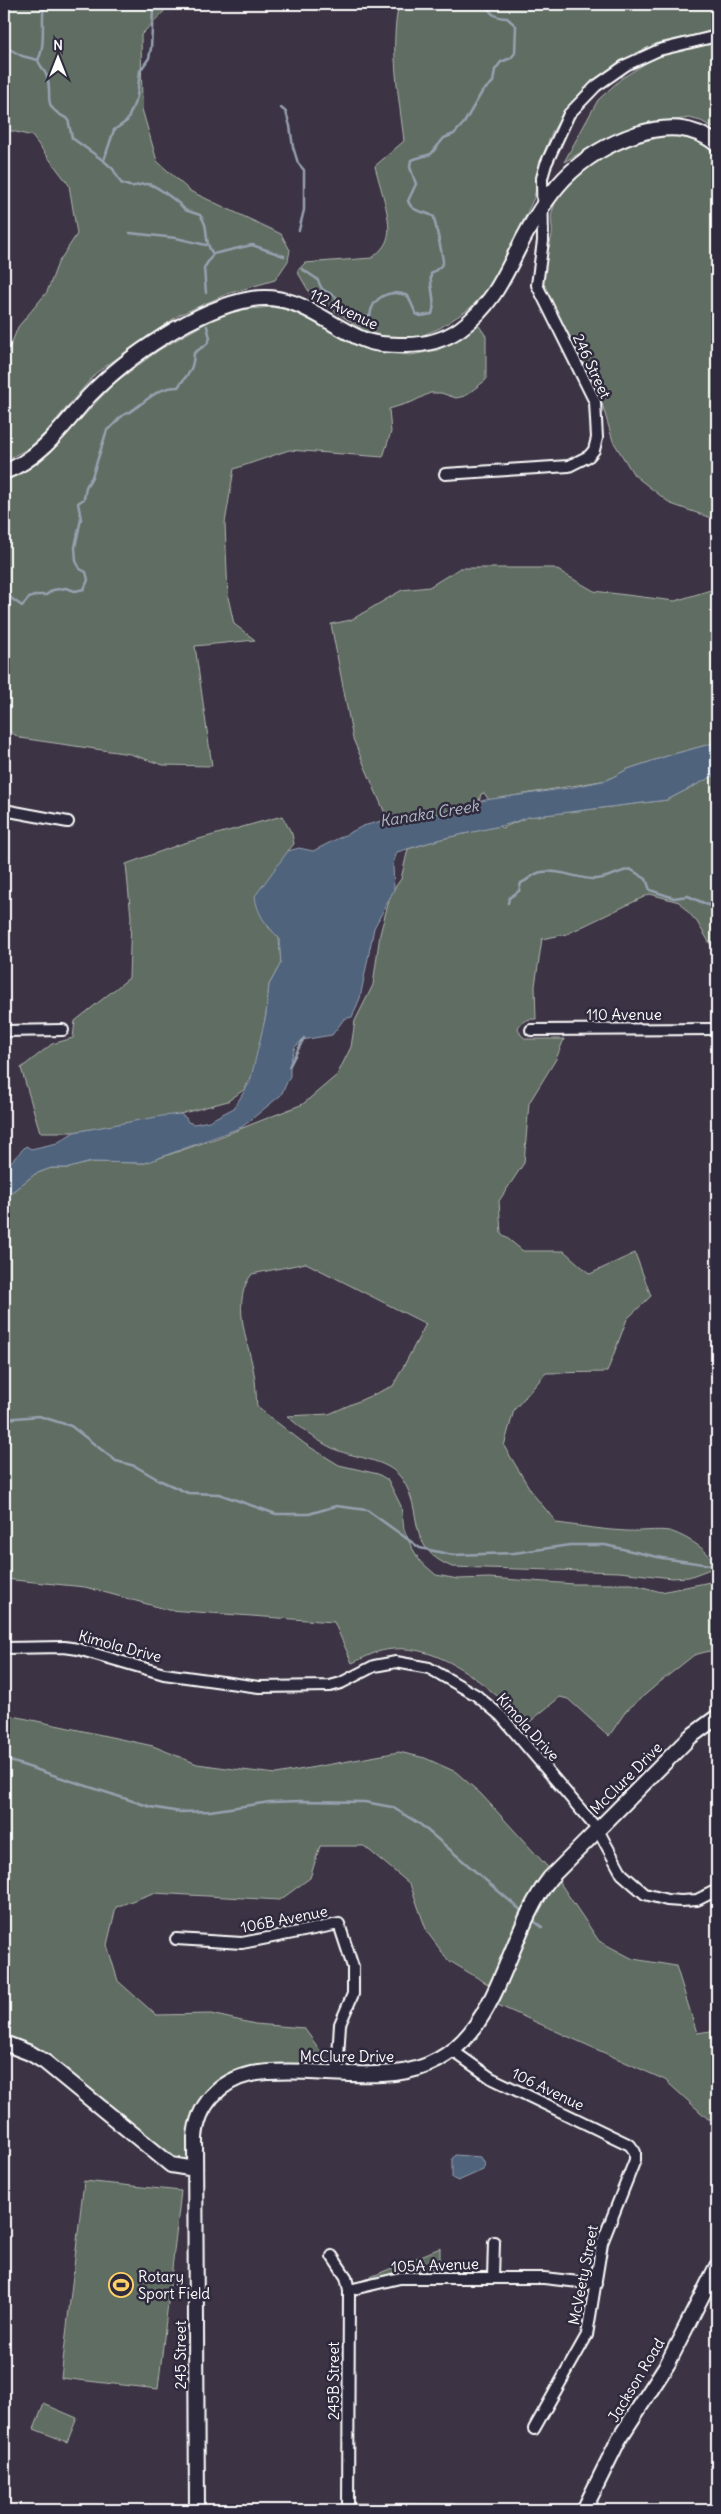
<svg xmlns="http://www.w3.org/2000/svg" width="721" height="2514" viewBox="0 0 721 2514" font-family="Delius,sans-serif">
<style>
.green{fill:#606d62;stroke:#b0b6b0}
.water{fill:#50637b;stroke:#96a1b0}
.lines{fill:none;stroke-linecap:round;stroke-linejoin:round}
.stream{stroke:#96a1b0;stroke-width:2.5}
.street-casing{stroke:#fff;stroke-width:14}
.secondary-casing{stroke:#fff;stroke-width:18}
.street{stroke:#2f2a3d;stroke-width:10}
.secondary{stroke:#2f2a3d;stroke-width:14}
.labels{text-anchor:middle;dominant-baseline:central;stroke-width:5;stroke-linejoin:round;paint-order:stroke}
.street-label{font-size:15px;fill:#fff;stroke:#2f2a3d}
.poi-label{font-size:15px;fill:#fff;stroke:#2f2a3d;text-anchor:start}
.water-label{font-size:16px;font-style:italic;fill:#b0b9c4;stroke:#2f2a3d}
</style>
<rect width="100%" height="100%" fill="#3c3344"/>
<filter id="ink" filterUnits="userSpaceOnUse"><feTurbulence type="fractalNoise" baseFrequency=".02" numOctaves="2"/><feDisplacementMap in="SourceGraphic" scale="10" xChannelSelector="R" yChannelSelector="G"/><feConvolveMatrix kernelMatrix="1 2 1 2 8 2 1 2 1" color-interpolation-filters="sRGB"/></filter>
<g filter="url(#ink)">
<path class="green" d="M4 4H175L169 6 141 35 142 109 157 161 190 191 281 234 290 250 288 261 275 280 227 294 179 315 96 373 45 433 29 448 4 461V362L18 327 47 292 58 263 77 234 69 185 32 136 4 129Z
M399 4H717V28L701 34 658 43 618 62 581 92 566 110 552 132 542 158 534 198 493 284 469 309 440 328 421 336 406 338 387 337 363 330 311 295 297 271 305 263 372 258C379 252 386 246 388 236 392 219 379 184 375 166L404 141C399 96 389 48 399 4Z
M717 43V130L701 121 689 118 643 125 610 136 564 162 598 100 622 78 659 55Z
M673 135 698 138 717 152V520L671 504 634 475 613 441 600 397 584 364 544 291C539 270 548 255 552 235 553 227 550 219 552 212 565 161 628 143 673 135Z
M272 307 298 312 367 350 385 353 411 355 438 350 477 323 486 336V380L465 396 456 398 441 393H430L412 402 389 409 391 432 383 457 289 450 234 469 225 523 228 597 234 624 255 640 195 646 212 766 163 765 130 754 20 738 4 728V481L25 470 50 453 113 384 159 350 213 319 239 310Z
M460 568H554L594 591 675 601 717 588V739L714 743 670 755 628 769 607 780 489 800 484 793 481 794 479 802 474 804 426 817 409 815 387 818 353 739 331 624 351 620 402 590 429 587Z
M717 774V955L697 922 679 902 650 894 567 934 542 939 535 986 536 1019C528 1019 522 1020 518 1028L521 1035 526 1039H564L556 1059 529 1103 524 1163 499 1201 501 1233 523 1251H564L590 1274 635 1253 651 1296 627 1319 607 1372 546 1373 514 1410 504 1446 533 1494 557 1523C580 1526 603 1530 626 1531 640 1532 656 1529 669 1531 682 1534 718 1554 713 1568L689 1577 672 1578 619 1572 452 1567C404 1547 425 1512 402 1479 387 1457 352 1459 330 1447 314 1439 300 1427 287 1416L329 1414 393 1386 426 1324 306 1263 252 1274C231 1300 247 1339 253 1368 256 1381 256 1395 257 1407L305 1444 339 1465 378 1474 388 1480 401 1506 404 1529 411 1546 420 1561 436 1575 458 1579 489 1578 574 1584H632L661 1592 710 1582 717 1578V1649L694 1655 660 1682 626 1711 609 1736 568 1699 560 1697 527 1724C490 1688 435 1635 377 1652 369 1655 361 1659 352 1663L334 1622 169 1610 85 1587 4 1579V1198L35 1174 51 1168H69L91 1162 145 1163 217 1138 303 1104 337 1075 351 1047 355 1021 373 985 380 934 391 893 401 879 408 849 441 839 499 826 502 828 528 817 667 800Z
M282 816 292 834 294 844 288 851 268 927 279 937 281 963 269 985 266 1015 255 1066 245 1089 228 1101 180 1114 74 1132H40L21 1068 52 1044 73 1038 75 1021 129 978 131 917 126 864 181 844Z
M4 1714 153 1746 197 1764 234 1769 276 1774 399 1752 425 1758 456 1772 481 1794 554 1874 599 1941 633 1959 676 1966 697 2033 717 2030V2119H708L665 2080 491 2002 496 1989 448 1960 427 1932 410 1884 364 1846H320L310 1878 280 1900 153 1893 116 1907 107 1945 118 1981 156 2015 211 2014 255 2024 304 2028 337 2074 264 2073 208 2100 195 2169 175 2167 59 2072 4 2043Z
M84 2181 181 2191 158 2389 61 2378Z
M440 2248V2267L399 2273 356 2283Z
M44 2404 77 2418 67 2442 34 2429Z
M351 2503 455 2504 454 2510H348Z"/>
<path class="water" d="M717 739V774L667 800 528 817 509 824 441 839 397 852 393 864 394 890 374 928 360 998 352 1017 344 1019 332 1035 302 1040 295 1047 290 1063V1076L281 1095 242 1127 145 1163 91 1162 69 1168H51L35 1174 4 1198V1169L26 1146 31 1149 57 1143 74 1132 162 1116 180 1114 186 1118 188 1122 194 1124 209 1121 234 1108 250 1082 266 1015 269 985 281 963 279 938C266 925 257 914 255 896L288 851 299 848 313 851 363 826 396 817H426L485 800 569 788 607 780 628 769 670 755 714 743Z
M455 2155 481 2157 485 2164 483 2170 458 2181 452 2178V2159Z"/>
<g class="lines">
<path class="stream" d="M44 4C41 21 46 46 38 60 40 67 45 70 47 77 54 98 39 105 68 119L72 138 104 161 113 169 121 183C136 190 137 183 148 184 155 184 181 204 185 210L200 215C211 229 202 239 213 254
M4 46 22 56 38 60
M281 108 286 112 290 126 293 147 298 163 304 170V210L299 230
M104 160 114 130 127 121 137 97 140 71 149 58 151 48 153 10
M130 233 176 238 206 245
M302 269 317 279 322 289 335 296 340 306 360 318 370 316C372 297 390 288 408 296L416 314 421 316 432 314C437 300 429 288 431 274 434 271 441 267 443 263 444 260 435 224 434 217 425 210 413 214 408 201L416 184 410 167 411 160 431 154 444 138 454 134 464 123 482 92 493 82 495 70 501 62 511 58 515 53 516 26 507 18C496 18 490 14 486 4
M206 293 204 268 213 254 252 245 284 256
M4 598 8 596 22 606 29 598 37 595H46L53 590 66 588 75 591 84 589 88 580 86 572 80 569 76 561 75 547 81 519 78 503 84 499 86 487 92 477 107 430C114 426 115 422 121 417 124 414 128 413 131 411 147 401 157 387 178 387 188 373 193 372 194 353L207 344 210 338 207 326
M508 903 509 898 519 891 521 883C529 880 533 873 542 872 561 869 579 880 596 879 609 878 618 872 630 869L646 879 650 890 674 898 688 896 717 909
M289 1067 304 1038
M4 1419 39 1416 71 1426 116 1461 135 1466 159 1480 188 1493 219 1494 276 1514H309L336 1506 367 1510 420 1548 453 1555 514 1553 570 1545H605L662 1558 717 1566
M4 1759 151 1807 180 1812 210 1811 270 1802 301 1801 365 1802 392 1807 421 1825 523 1912
M531 1919 542 1927"/>
<defs>
<path id="street" d="M445 474 569 466 589 456 594 450 597 438 595 402 537 285 543 241 542 178 546 164 569 114 596 86 626 65 659 50 717 36
M4 810 68 822
M531 1030 717 1029
M4 1031 63 1030
M4 1648 64 1647 78 1649 164 1674 259 1687 330 1686 341 1683 374 1666 396 1662 429 1668 476 1695 501 1716 598 1830 622 1874 645 1894 667 1900 681 1901 697 1900 717 1890
M176 1939 242 1943 339 1924 353 1967V1994L340 2024 337 2074
M453 2051 491 2078 630 2145 635 2152V2160L602 2243 587 2335 534 2429
M332 2256 346 2277 349 2290 348 2510
M493 2278 494 2242
M349 2290 400 2278H544L596 2284"/>
<path id="secondary" d="M4 472C42 458 63 425 89 396 126 357 197 308 252 299 298 292 324 323 362 339 376 345 391 345 406 345 426 345 443 341 460 329 489 308 502 282 517 251 546 193 574 155 637 134 666 125 692 125 717 144
M4 2043 30 2053 45 2062 171 2165 195 2169
M197 2510 195 2138C197 2105 220 2081 251 2074 298 2067 348 2078 395 2073 500 2062 499 1944 550 1878L690 1737 717 1717
M584 2510 619 2439 668 2363 717 2266"/>
</defs>
<use href="#street" class="street-casing"/>
<use href="#secondary" class="secondary-casing"/>
<use href="#street" class="street"/>
<use href="#secondary" class="secondary"/>
</g>
</g>
<defs>
<symbol id="stadium-ring" viewBox="-11 -11 22 22"><circle r="9.5" fill="#2f2a3d" stroke="#ffd166" stroke-width="1.5"/><path d="M0-5a6.5 5 0 1 0 0 10a6.5 5 0 1 0 0-10ZM-3.5-1.8h7v3.6h-7Z" fill="#ffd166"/></symbol>
</defs>
<g fill-rule="evenodd">
<use href="#stadium-ring" x="107" y="2271" width="28" height="28"/>
</g>
<g class="labels">
<g class="street-label">
<text transform="translate(344 309) rotate(26)">112 Avenue</text>
<text transform="translate(592 366) rotate(65)">246 Street</text>
<text x="624" y="1014">110 Avenue</text>
<text transform="translate(120 1646) rotate(15)">Kimola Drive</text>
<text transform="translate(528 1727) rotate(48)">Kimola Drive</text>
<text transform="translate(626 1778) rotate(-45)">McClure Drive</text>
<text transform="translate(284 1919) rotate(-11)">106B Avenue</text>
<text x="347" y="2056">McClure Drive</text>
<text transform="translate(548 2089) rotate(26)">106 Avenue</text>
<text transform="translate(435 2265) rotate(-2)">105A Avenue</text>
<text transform="translate(583 2275) rotate(-79)">McVeety Street</text>
<text transform="translate(180 2355) rotate(-90)">245 Street</text>
<text transform="translate(636 2380) rotate(-59)">Jackson Road</text>
<text transform="translate(333 2381) rotate(-90)">245B Street</text>
</g>
<g class="poi-label">
<text x="138" y="2276">Rotary<tspan x="138" dy="17">Sport Field</tspan></text>
</g>
<g class="water-label">
<text transform="translate(429 813) rotate(-9)">Kanaka Creek</text>
</g>
</g>
<rect width="721" height="2514" fill="none" stroke="#2f2a3d" stroke-width="20"/>
<rect x="10" y="10" width="701" height="2494" fill="none" stroke="#fff" stroke-width="2" filter="url(#ink)"/>
<g transform="translate(58 58)" stroke="#2f2a3d" stroke-width="4" paint-order="stroke">
<path d="M0-4L9 19L0 12L-9 19Z" fill="#ffffff"/>
<text y="-8" font-size="14" font-weight="bold" text-anchor="middle" fill="#ffffff">N</text>
</g>
</svg>
